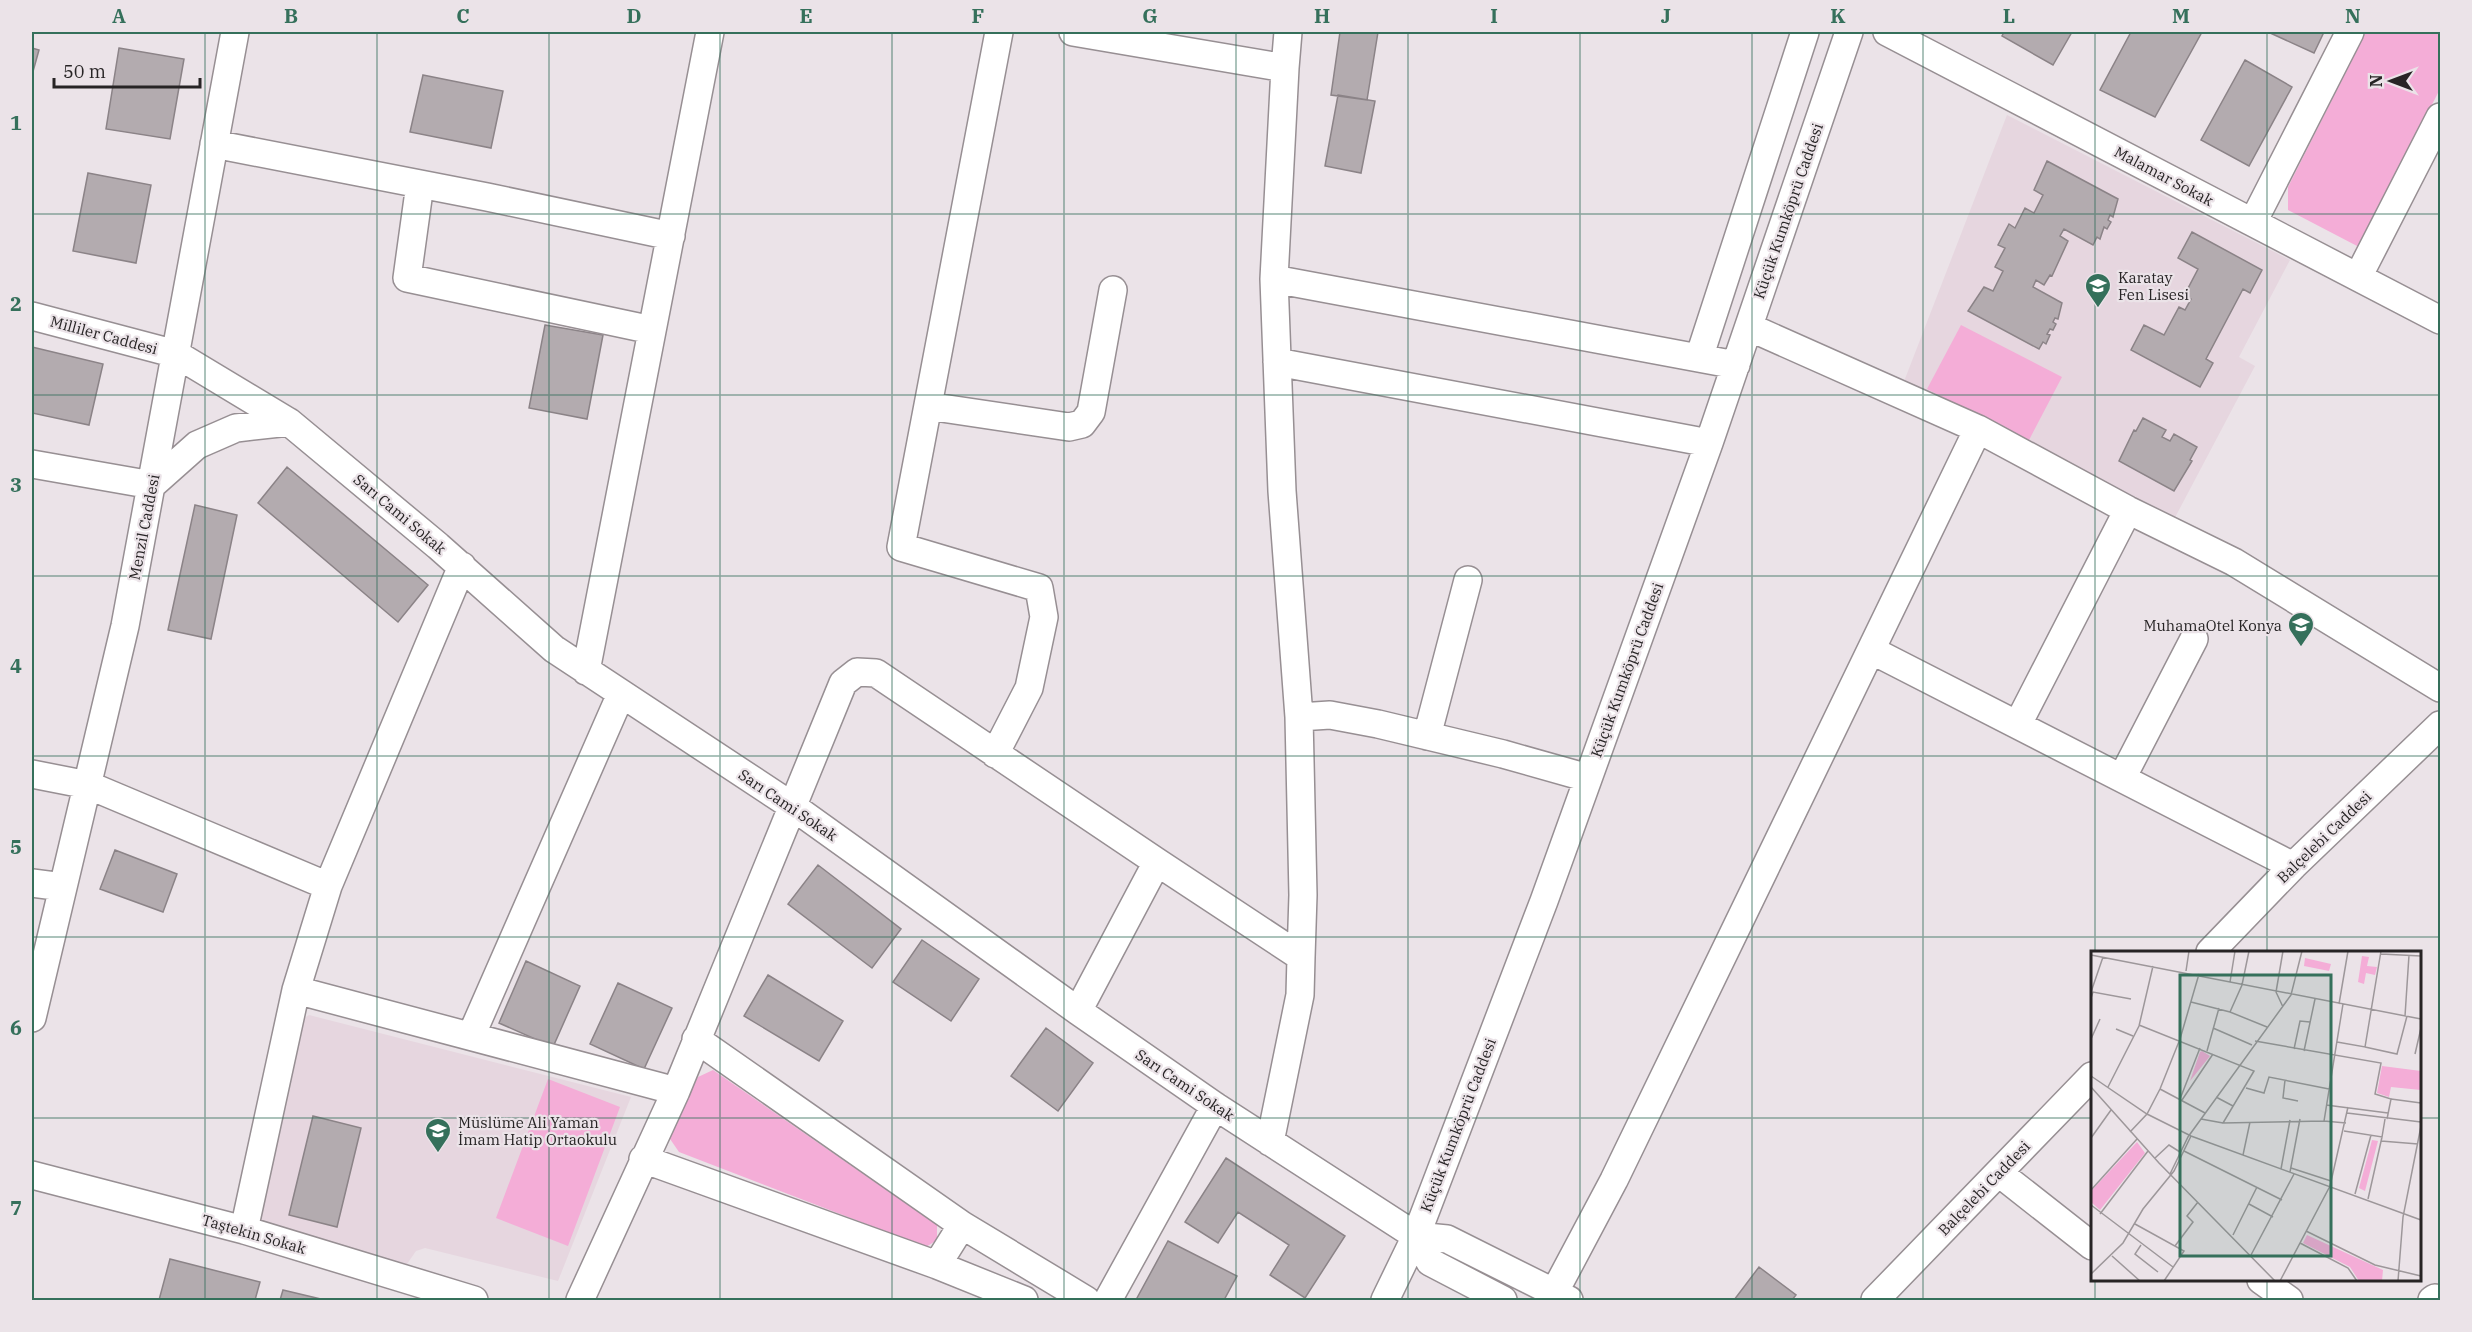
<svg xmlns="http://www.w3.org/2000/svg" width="2472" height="1332" viewBox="0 0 2472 1332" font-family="'IBM Plex Serif',serif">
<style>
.built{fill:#e6d6df}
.green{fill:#f4add7}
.building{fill:#b3abaf;stroke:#8b8387;stroke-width:1.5}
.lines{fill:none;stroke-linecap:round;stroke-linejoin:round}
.minor-casing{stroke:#978f93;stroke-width:30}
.minor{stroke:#fff;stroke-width:27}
.grid{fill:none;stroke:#35705b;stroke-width:1.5;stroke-opacity:0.55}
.labels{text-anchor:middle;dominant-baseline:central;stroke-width:4.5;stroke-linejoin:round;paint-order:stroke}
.street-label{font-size:15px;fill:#272425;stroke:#ebe3e8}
.poi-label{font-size:15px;fill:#272425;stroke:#ebe3e8;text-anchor:start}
.inset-road{fill:none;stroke:#9d979a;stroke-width:1.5}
.view{fill:#35705b;fill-opacity:0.15;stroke:#35705b;stroke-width:3}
.inset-edge{fill:none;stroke:#272425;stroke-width:3}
.neatline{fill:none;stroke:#35705b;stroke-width:2}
.grid-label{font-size:20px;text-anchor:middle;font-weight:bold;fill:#35705b}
</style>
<rect width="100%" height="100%" fill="#ebe3e8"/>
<path class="built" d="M2007 115 2290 260 2239 357 2255 366 2170 527 1898 397Z
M309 1015 631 1097 558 1281 425 1248 416 1251 407 1264 265 1229 254 1211 297 1023Z"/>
<path class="green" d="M2366 32H2440V89L2359 247 2288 210V187Z
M1961 325 2062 377 2028 442 1927 389Z
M713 1070 937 1225V1240L926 1247 679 1152 668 1136 698 1077Z
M548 1079 620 1107 568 1246 496 1218Z"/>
<path class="building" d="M1340 32H1378L1367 100 1331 95Z
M2004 32H2072L2053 65 2002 36Z
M2131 32H2202L2155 117 2100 90Z
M2268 32H2324L2314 53Z
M32 48 39 50 32 75Z
M119 48 184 59 170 139 106 129Z
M2245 60 2292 87 2249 166 2201 140Z
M423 75 503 91 491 148 410 132Z
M1338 95 1375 101 1361 173 1325 166Z
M2047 161 2118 199 2113 217 2110 215 2108 220 2111 222 2107 229 2104 227 2100 239 2097 237 2093 245 2064 229 2060 236 2068 241 2052 276 2050 275 2044 285 2036 280 2033 287 2062 303 2058 319 2055 318 2053 322 2056 324 2053 330 2050 329 2047 334 2050 335 2046 344 2043 342 2039 349 1968 311 1984 287 1993 291 2003 271 1995 267 2005 248 1998 245 2009 224 2015 228 2025 208 2034 213 2043 195 2034 190Z
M88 173 151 185 136 263 73 251Z
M2192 232 2262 270 2250 293 2243 289 2206 359 2213 363 2200 387 2131 350 2144 325 2164 335 2179 307 2185 310 2191 299 2184 296 2198 269 2178 258Z
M545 325 603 335 587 419 529 408Z
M32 347 103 364 89 425 32 413Z
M2143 418 2166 430 2162 437 2170 441 2174 434 2197 447 2190 460 2192 461 2174 491 2119 461 2134 430 2136 431Z
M287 467 428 585 398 622 258 503Z
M195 505 237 515 211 639 168 630Z
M115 850 177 874 163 912 100 889Z
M818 865 901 929 872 968 788 904Z
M922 940 979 979 951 1021 893 982Z
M526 961 580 986 553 1047 499 1023Z
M768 975 843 1021 819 1061 744 1016Z
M618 983 672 1008 644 1069 590 1044Z
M1046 1028 1093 1063 1058 1111 1011 1076Z
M313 1116 361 1128 337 1227 289 1215Z
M1226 1158 1345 1236 1305 1298 1270 1275 1289 1245 1238 1212 1218 1243 1185 1222Z
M1168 1241 1237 1276 1224 1300H1140L1137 1298Z
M170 1259 260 1282 255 1300H159Z
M1759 1267 1796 1295 1792 1300H1734Z
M283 1290 325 1300H280Z"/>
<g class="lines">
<defs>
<path id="minor" d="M1887 32 2440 320
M1285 68 1288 32
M214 144 487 197 671 236
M420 184 407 278 652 330
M2253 222 2350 32
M2358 277 2440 117
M1274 279 1736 365
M32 316 176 354 289 422 438 546 554 649 792 806 1078 1011 1215 1106 1416 1236 1447 1239 1569 1300
M1749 327 1978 429 2128 510 2234 562 2440 688
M1699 358 1805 32
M1277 362 1709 443
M928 406 1069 427 1082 424 1091 412 1113 290
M32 464 152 485 197 445 236 428 289 422
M1871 650 2293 866
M586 671 710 32
M1299 717 1330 715 1378 724 1503 754 1588 778
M2018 724 2128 510
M1427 736 1468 580
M995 754 1029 688 1044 617 1039 588 901 547 999 32
M32 774 88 785 328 886
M2122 778 2194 639
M32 883 63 887
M2210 952 2293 866 2440 725
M296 990 676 1091
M1078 1011 1157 862
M32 1018 125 626 235 32
M471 1036 621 694
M696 1039 962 1225 1086 1300
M1270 1142 1300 995 1301 957
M643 1159 937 1265 1024 1300
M1999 1173 2092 1246
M32 1175 244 1230 474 1300
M244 1230 296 990 328 886 462 566
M1416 1236 1430 1262 1503 1300
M937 1265 962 1225
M2261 1280 2289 1300
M1554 1293 1614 1180 1978 429
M580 1300 676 1091 843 683 857 672 876 673 1157 862 1301 957 1303 895 1299 717 1282 491 1274 279 1285 68 1073 32
M1108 1300 1215 1106
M1385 1300 1416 1236 1544 901 1709 443 1849 32
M1875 1300 2092 1076
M2432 1300 2435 1298 2440 1300"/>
</defs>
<use href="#minor" class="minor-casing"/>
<use href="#minor" class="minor"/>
</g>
<path class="grid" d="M205 32V1300M377 32V1300M549 32V1300M720 32V1300M892 32V1300M1064 32V1300M1236 32V1300M1408 32V1300M1580 32V1300M1752 32V1300M1923 32V1300M2095 32V952M2267 32V952M32 214H2440M32 395H2440M32 576H2440M32 756H2440M32 937H2440M32 1118H2092M2420 1118H2440M2095 1280V1300M2267 1280V1300"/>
<defs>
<symbol id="school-pin" viewBox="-11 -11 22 30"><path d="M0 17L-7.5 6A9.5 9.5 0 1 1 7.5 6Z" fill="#35705b" stroke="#ebe3e8"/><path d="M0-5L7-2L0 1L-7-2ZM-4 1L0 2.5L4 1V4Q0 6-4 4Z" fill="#fff"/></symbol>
</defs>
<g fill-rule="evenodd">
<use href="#school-pin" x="2083" y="271" width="30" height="40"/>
<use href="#school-pin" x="2286" y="610" width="30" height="40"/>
<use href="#school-pin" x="423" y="1116" width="30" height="40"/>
</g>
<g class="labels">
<g class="street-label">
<text transform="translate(2164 176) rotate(28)">Malamar Sokak</text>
<text transform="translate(1788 211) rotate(-71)">Küçük Kumköprü Caddesi</text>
<text transform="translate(104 335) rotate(15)">Milliler Caddesi</text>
<text transform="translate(400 514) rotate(40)">Sarı Cami Sokak</text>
<text transform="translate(144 527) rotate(-79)">Menzil Caddesi</text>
<text transform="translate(1627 670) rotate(-70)">Küçük Kumköprü Caddesi</text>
<text transform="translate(788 805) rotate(34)">Sarı Cami Sokak</text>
<text transform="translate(2324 837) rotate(-44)">Balçelebi Caddesi</text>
<text transform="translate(1185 1085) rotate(34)">Sarı Cami Sokak</text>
<text transform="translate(1458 1125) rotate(-69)">Küçük Kumköprü Caddesi</text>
<text transform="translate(1984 1188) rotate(-46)">Balçelebi Caddesi</text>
<text transform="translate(254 1234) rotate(16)">Taştekin Sokak</text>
</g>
<g class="poi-label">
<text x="2118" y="277">Karatay<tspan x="2118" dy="17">Fen Lisesi</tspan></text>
<text x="2282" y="625" text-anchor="end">MuhamaOtel Konya</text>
<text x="458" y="1122">Müslüme Ali Yaman<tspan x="458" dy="17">İmam Hatip Ortaokulu</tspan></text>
</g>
</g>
<g transform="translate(2091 951)">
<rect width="330" height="330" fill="#ebe3e8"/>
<path d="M271 5 278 6 276 15 286 16 284 24 275 22 273 33 267 31ZM214 7 240 13 238 20 213 15ZM111 100 119 105 99 130 109 101ZM291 115 330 120V139L300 136 298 146 286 142ZM281 189 287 190 274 240 268 237ZM46 191 54 202 9 259 0 251V240ZM216 284 292 319 291 330H268L259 316 212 292Z" fill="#f4add7"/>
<path class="inset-road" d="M192 0 185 41 192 56M290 3 330 5M0 4 330 68M95 20 98 0M139 31 144 0M0 41 12 6M0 47 2 41 40 48M100 51 139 61 176 76M248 53 257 0M139 61 151 34 158 0M314 65 318 4M48 74 163 120 132 172 233 170 252 53M122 77 161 94M25 78 42 85M0 88 9 68M164 90 290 112 284 143 300 148 296 168M246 91 274 96 290 0M274 96 306 103 316 65M203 98 209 70 219 71M116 100 128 57M213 100 224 48M324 103 330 77M0 125 56 163 100 185 330 269M194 129 192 147 207 150M0 136 68 212 184 330M17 136 48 75 62 15M155 137 173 142 178 126 238 138M69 138 114 162M125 146 142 155M89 148 109 97M300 148 330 152M91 149 122 103M235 154 297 162M256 162 330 171M110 168 132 172M233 170 255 172M253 180 291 186 294 168M39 181 56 163 69 138 89 88 108 23M0 187 20 159M290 190 327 193M93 200 191 249M152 204 159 171M64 207 78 194 89 201M200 217 240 230M190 218 199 169M199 221 209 168M79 223 97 186 200 44 211 0M0 239 46 188M264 243 280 184M277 248 291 186M158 253 182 266M0 254 82 316M9 263 57 200M44 273 93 300 73 330M215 280 284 314 330 325M142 284 166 236M209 292 257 317 266 330M50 294 44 303 67 321M84 295 102 271 96 265 107 251M160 304 203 223M21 305 49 330M0 323 32 292 52 258 83 220 100 185M189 330 239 235 257 156M307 330 312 266 330 175"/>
<path class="view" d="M89 24H240V305H89Z"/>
<rect width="330" height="330" class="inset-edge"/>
</g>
<rect width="2472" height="1332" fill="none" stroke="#ebe3e8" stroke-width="66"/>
<g transform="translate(2391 81) rotate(270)" stroke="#ebe3e8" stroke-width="4.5" paint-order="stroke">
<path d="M0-4.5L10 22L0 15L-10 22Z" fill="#272425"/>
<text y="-9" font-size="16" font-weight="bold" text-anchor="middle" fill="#272425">N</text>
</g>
<path d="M54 78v9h146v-9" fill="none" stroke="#272425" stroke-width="3"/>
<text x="63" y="78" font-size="18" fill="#272425" stroke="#ebe3e8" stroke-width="4.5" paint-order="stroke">50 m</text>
<rect x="33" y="33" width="2406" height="1266" class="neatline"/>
<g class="grid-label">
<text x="119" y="23">A</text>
<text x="291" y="23">B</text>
<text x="463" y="23">C</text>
<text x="634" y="23">D</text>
<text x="806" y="23">E</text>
<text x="978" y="23">F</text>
<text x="1150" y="23">G</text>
<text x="1322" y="23">H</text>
<text x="1494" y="23">I</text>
<text x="1666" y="23">J</text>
<text x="1838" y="23">K</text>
<text x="2009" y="23">L</text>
<text x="2181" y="23">M</text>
<text x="2353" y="23">N</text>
<text x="16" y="130">1</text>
<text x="16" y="311">2</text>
<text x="16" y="492">3</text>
<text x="16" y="673">4</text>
<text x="16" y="854">5</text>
<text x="16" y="1035">6</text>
<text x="16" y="1215">7</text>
</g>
</svg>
